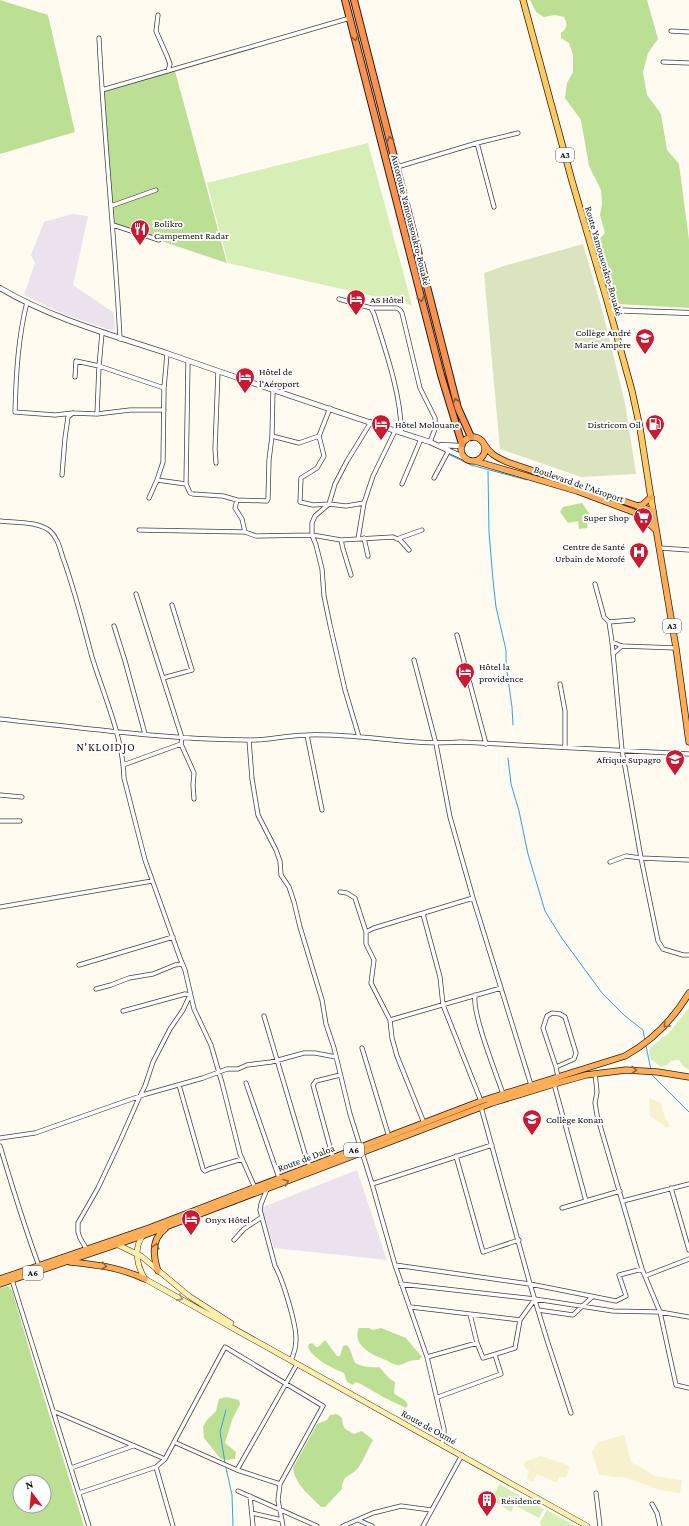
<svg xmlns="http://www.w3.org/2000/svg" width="689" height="1526" viewBox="0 0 689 1526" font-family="'Crimson Pro',serif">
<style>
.industrial{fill:#ece2ee}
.farmland{fill:#f8f1cd}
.green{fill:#d7eeb6}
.forest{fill:#bce093;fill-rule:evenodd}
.cemetery{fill:#dbe4be}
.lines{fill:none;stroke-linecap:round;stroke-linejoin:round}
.stream{stroke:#30a4d9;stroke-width:1}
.minor-casing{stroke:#424242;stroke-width:5}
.tertiary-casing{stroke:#424242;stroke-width:6}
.secondary-casing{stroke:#313131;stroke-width:6}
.primary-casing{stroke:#202020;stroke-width:7}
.trunk-casing{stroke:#202020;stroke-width:7}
.motorway-casing{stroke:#202020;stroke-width:8}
.minor{stroke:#fff;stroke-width:3.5}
.tertiary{stroke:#fff;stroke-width:4.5}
.secondary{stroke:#ffefab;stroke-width:5}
.primary{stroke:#ffcb60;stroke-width:5.5}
.trunk{stroke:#ffae57;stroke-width:5.5}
.motorway{stroke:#ff914e;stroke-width:6}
.oneway{stroke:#935632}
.oneway2{stroke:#936637}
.oneway3{stroke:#9f956d}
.labels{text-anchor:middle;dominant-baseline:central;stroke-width:4;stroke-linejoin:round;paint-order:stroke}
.shield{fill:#fff;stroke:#575757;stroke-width:1}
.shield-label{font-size:9px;font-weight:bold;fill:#0f0f0f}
.street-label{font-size:10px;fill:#0f0f0f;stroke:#fff}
.poi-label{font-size:10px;fill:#0f0f0f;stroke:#fff;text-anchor:start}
.neighbourhood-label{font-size:11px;letter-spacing:1px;fill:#0f0f0f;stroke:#fff}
</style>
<rect width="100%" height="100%" fill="#fffbf0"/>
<path class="industrial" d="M72 214 88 216 73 285 114 313 115 329 114 331 66 315 24 295 35 263 31 255 44 222Z
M357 1170 387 1260 274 1248 262 1209 263 1207Z"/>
<path class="farmland" d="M649 1098 661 1103 664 1115 670 1126 667 1128 650 1116Z
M624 1435 631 1462 655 1476 682 1480 680 1493 660 1490 627 1478 599 1475 592 1452 598 1442Z
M541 1456 570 1466 566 1478 559 1477 557 1483 537 1474 533 1481 527 1480 529 1471 524 1467 525 1462Z"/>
<path class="green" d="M368 143 412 305 228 263 207 183Z
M689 1008V1070L683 1066 679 1060 671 1061 667 1065 661 1067 651 1059 649 1055 650 1048 669 1033Z
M499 1484 544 1509 539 1518 514 1505 511 1512 492 1500Z
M547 1510 575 1526H541L540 1522Z"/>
<path class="forest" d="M0 0 48 15 75 132 0 154Z
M530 0H647L658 39 648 53 643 72 647 95 661 114 667 150 679 164 689 240V308L618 304 605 264 598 250 597 242 605 233 600 215 602 204 601 190 589 166 581 120 565 98 567 83 573 72V55L569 43 561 38V33C567 28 568 25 564 17L555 15 544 17 536 12Z
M175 71 227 263 113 225 111 207 167 188 112 205 102 92Z
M582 503 589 513 587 528 579 529 578 521 568 523 560 512 563 507Z
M8 1286 12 1290 36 1372 84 1526H0V1288ZM20 1482H44V1506H20Z
M359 1328H369L372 1330 381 1328 406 1338 422 1357 419 1360C416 1360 413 1360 410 1361 406 1362 403 1365 398 1365 394 1365 390 1362 386 1360 374 1356 351 1345 359 1328Z
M325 1340 337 1356H340L343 1346 346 1345 349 1347 355 1363C363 1367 370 1368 379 1367 385 1372 387 1378 395 1382L394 1393C399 1398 405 1398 408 1405L406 1408 385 1398 359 1383 355 1382 353 1385 347 1382 344 1373C332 1368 315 1360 308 1348L309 1344 312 1343 316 1347H318Z
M226 1397 239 1400 240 1404 232 1420 225 1443 236 1452 235 1459 224 1460 220 1458 204 1438 203 1427 207 1420 216 1411 219 1399Z
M337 1414 342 1418C343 1429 345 1429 354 1434L362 1431 373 1440C368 1448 364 1460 358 1468 350 1478 343 1473 342 1489L325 1507H321C310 1495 295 1485 293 1468L317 1424 327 1420 330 1415Z"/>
<path class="cemetery" d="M583 244 603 313 625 403 636 474 581 477 500 449 484 273 507 265Z"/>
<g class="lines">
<path class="stream" d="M448 454 471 465 527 480
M488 471 489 532 493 580 496 607 506 650V665L512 707 513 725
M508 758 511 784 519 811 528 854 545 911 561 937 602 993 625 1016 643 1030 645 1041
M646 1046 651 1070
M652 1075 689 1112
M225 1463 220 1432 226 1410
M226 1468 232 1495 233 1526"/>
<defs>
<path id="minor" d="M158 15 156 31 167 56 170 64 168 71
M671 31 689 32
M99 38C104 139 115 239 120 339
M663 62 689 63
M102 90 350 18
M477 143 494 207
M397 167 477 143 518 133
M111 206 156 190
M113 225 159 240
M339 299 371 308 374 314C385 349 402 397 401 433
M27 302C18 338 16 375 15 412L55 415 73 413 97 414 130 410H164
M371 308H397L400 310 402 313 420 388 435 418V429L430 442
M188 361 186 484 190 493 193 494 223 496 237 500 267 501 268 499 269 460 272 436 273 389
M75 377 76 361 99 366 164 388
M97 414 99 366 102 333
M272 436 299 443 319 436 330 408
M319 436 324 456 317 468 301 478 300 502 313 505 329 504 346 506 364 503 373 476 395 431
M216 463 215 449 218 371
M62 475 65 438 68 417 73 413
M434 478 449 450
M157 480 186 484
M402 484 421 439
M149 498 157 480 163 462 164 388 167 354
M237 500 235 508 242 519 245 532
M0 521C15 523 38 521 50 531 58 538 60 549 63 558 75 591 83 624 92 657 104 696 123 737 124 778L145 860 180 958 185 970 194 1009 211 1045 222 1083 240 1154 255 1188
M139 530 245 532 256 536 312 535 341 540 358 539 364 503
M364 538 368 556
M358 539 393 537 400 540 409 550
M397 539 422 530
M341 540 343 549 351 575
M660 548 689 550
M595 584 604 617 609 622 612 642 622 750 641 858 658 941 663 949 683 955H689
M136 594 182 738 181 744 194 773 193 785 194 799
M609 622 633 620
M114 626 125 661 145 734
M457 635 486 744
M612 642 622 646 676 648
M613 654 622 646
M414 660 436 744 450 817 473 898 531 1085
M163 678 192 670 172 605
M560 684 565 711V747
M0 719C82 728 164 739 247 740 267 741 287 735 307 735 359 733 410 746 461 742L689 754
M307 735 322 810
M359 737 345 690 330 625 324 596 322 569 316 545 312 535V523L315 516 329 504 335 484 347 461 371 422
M249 740 252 779 258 815 276 850 280 861 281 875 289 887 294 902 300 927 322 1000 326 1024 334 1048 350 1114 372 1184 395 1265 427 1357 444 1429V1438L441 1444
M123 765 181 744
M0 795 22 797
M0 821H20
M610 862 626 856 641 858 689 860
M340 892 347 893 355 898 366 932
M0 907 152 881
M423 914 440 977 443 1005 481 1101
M79 965 173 937
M96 989 111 985 129 978 153 974 175 965 182 964
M475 995C472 1014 496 1073 503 1094
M264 1016 305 1154 310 1166
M390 1020 501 988
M362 1048 389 1137
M556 1067 543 1028 547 1016 552 1013 560 1014 565 1017 576 1053 574 1059 556 1067 558 1077
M595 1073 597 1092 595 1103 597 1115 642 1269 660 1312 676 1385 689 1388
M246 1083 279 1178
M554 1084 586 1201
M179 1085 203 1169 205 1171 209 1169 242 1159
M481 1107 530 1284 547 1340 571 1413
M424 1123 397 1056 392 1038 390 1020 371 983 374 960 366 944V932L374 928 473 898
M0 1138 35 1133 146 1094 203 1078 227 1069H238L247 1065 271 1062 304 1053H315L336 1057
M0 1146C12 1186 24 1226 39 1266
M456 1156 483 1252 519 1240
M333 1158 313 1085 316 1081 340 1075
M372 1184 492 1145
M671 1188 689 1250
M267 1189 261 1204 260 1210 275 1266C283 1280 296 1323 296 1339 296 1346 294 1354 291 1360
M623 1201 689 1184
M562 1208 620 1191
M234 1240 244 1229 262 1217
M87 1250 80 1238 78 1232V1223L98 1188 120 1141 139 1098 145 1086 153 1062 170 1029 183 1010 190 995 185 994 123 1011
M395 1265 530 1284 616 1301 626 1296 619 1275 642 1269
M645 1276 689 1259
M12 1280 89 1526
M401 1284 535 1299 613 1311 660 1312 689 1317
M411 1307 520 1320
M538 1310 573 1315 592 1297
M470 1314 477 1343 483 1358 515 1348 520 1320 535 1299
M427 1357 477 1343
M438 1397 501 1374 495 1355
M53 1411 165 1459
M174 1442 237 1470 280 1484
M156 1467 173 1526
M71 1468 133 1446
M237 1470 297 1364
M238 1491 317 1526
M79 1493 156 1467 165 1459 225 1347 323 1406 280 1484 278 1500 283 1526
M596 1493 600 1526
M250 1496 253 1526
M652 1504 657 1513 660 1526
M252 1513 282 1520
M358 1520 372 1526
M343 1526 373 1513 401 1506 431 1510
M423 1526 462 1455"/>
<path id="tertiary" d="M0 288C52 319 112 335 169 354 255 384 342 414 430 442L465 458
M609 310 689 313
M441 445 461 446"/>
<path id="secondary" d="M143 1235C133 1249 137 1266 145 1279L587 1526
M116 1244 141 1256 189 1296 231 1323"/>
<path id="primary" d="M523 0 572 181 608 304 632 391 640 428 653 511"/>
<path id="trunk" d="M461 449a12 12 0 1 1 24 0a12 12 0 1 1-24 0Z
M484 444C490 454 496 457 507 462L653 511 676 648 689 742
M475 461 577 491 636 513 654 517
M637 506 642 505 651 497
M640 515 656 530
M70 1262C99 1265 118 1267 145 1279
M158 1271C153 1256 151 1239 165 1229
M0 1279 149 1228 481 1101 625 1056C652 1041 673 1020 689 993
M0 1284 142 1236 492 1103 554 1084 586 1075 626 1070 658 1072 689 1077"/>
<path id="motorway" d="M345 0 441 375 462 444
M354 0 458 408 471 437"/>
</defs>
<use href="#minor" class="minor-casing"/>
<use href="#tertiary" class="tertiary-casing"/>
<use href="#secondary" class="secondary-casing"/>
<use href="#primary" class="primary-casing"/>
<use href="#trunk" class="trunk-casing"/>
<use href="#motorway" class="motorway-casing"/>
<use href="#minor" class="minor"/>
<use href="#tertiary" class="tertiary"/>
<use href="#secondary" class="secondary"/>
<use href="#primary" class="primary"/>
<use href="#trunk" class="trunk"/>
<use href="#motorway" class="motorway"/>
</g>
<defs><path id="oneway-chevron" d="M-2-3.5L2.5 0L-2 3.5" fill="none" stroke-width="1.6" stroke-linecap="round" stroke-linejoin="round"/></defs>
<g class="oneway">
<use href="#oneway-chevron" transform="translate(355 38) rotate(76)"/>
<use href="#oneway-chevron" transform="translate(390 139) rotate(-104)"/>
<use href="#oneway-chevron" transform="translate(421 299) rotate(76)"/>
<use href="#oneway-chevron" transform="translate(456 401) rotate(-104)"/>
</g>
<g class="oneway2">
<use href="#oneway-chevron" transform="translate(666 1025) rotate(133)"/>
<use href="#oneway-chevron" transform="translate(634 1070) rotate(1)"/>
<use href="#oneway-chevron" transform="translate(286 1182) rotate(-21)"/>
<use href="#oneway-chevron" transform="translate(156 1246) rotate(-75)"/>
<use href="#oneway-chevron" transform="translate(104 1266) rotate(10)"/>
</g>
<use class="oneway3" href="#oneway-chevron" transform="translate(180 1298) rotate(29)"/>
<defs>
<symbol id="restaurant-pin" viewBox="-11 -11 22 30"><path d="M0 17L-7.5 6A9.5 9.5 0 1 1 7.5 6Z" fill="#cc1931" stroke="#fff"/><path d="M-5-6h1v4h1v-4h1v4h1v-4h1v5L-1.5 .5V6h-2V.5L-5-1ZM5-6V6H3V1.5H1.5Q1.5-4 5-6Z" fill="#fff"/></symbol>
<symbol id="hotel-pin" viewBox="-11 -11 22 30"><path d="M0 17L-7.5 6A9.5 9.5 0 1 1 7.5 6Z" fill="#cc1931" stroke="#fff"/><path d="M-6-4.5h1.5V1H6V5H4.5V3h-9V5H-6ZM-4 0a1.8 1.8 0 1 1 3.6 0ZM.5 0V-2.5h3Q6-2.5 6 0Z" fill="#fff"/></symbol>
<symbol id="school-pin" viewBox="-11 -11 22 30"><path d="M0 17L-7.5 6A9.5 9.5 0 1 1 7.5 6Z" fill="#cc1931" stroke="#fff"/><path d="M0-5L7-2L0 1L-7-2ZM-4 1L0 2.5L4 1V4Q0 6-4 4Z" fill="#fff"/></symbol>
<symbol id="fuel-pin" viewBox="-11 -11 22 30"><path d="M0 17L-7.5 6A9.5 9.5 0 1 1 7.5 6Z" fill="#cc1931" stroke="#fff"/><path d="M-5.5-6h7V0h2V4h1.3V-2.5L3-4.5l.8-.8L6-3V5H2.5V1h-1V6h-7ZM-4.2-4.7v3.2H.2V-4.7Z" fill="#fff"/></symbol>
<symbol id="supermarket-pin" viewBox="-11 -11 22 30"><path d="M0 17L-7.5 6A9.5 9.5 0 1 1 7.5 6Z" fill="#cc1931" stroke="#fff"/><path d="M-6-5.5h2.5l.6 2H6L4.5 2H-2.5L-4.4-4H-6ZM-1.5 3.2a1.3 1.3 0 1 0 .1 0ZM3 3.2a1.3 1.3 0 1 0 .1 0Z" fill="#fff"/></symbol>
<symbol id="hospital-pin" viewBox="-11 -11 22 30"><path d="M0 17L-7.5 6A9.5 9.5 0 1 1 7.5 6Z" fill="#cc1931" stroke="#fff"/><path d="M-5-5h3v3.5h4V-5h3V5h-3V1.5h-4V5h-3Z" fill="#fff"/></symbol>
<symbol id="building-pin" viewBox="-11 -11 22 30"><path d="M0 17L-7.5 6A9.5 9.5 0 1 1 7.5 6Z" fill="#cc1931" stroke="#fff"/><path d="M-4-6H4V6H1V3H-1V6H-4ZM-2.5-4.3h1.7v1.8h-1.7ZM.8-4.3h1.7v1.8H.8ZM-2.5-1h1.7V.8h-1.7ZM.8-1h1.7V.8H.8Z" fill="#fff"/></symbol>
</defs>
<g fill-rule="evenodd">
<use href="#restaurant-pin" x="129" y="218" width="22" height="30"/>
<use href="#hotel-pin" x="345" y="288" width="22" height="30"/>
<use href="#school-pin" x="634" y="327" width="22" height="30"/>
<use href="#hotel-pin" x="234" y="366" width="22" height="30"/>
<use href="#hotel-pin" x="370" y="413" width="22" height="30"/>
<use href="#fuel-pin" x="644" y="413" width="22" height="30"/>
<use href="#supermarket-pin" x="632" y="506" width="22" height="30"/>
<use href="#hospital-pin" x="628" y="541" width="22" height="30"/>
<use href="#hotel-pin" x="454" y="661" width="22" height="30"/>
<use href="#school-pin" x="664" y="748" width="22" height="30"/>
<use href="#school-pin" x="521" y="1108" width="22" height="30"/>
<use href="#hotel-pin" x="180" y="1208" width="22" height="30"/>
<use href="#building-pin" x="476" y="1489" width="22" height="30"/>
</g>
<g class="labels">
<g class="shield">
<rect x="556" y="148" width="18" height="14" rx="3"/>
<rect x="663" y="619" width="18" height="14" rx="3"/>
<rect x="344" y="1143" width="20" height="14" rx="3"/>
<rect x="23" y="1266" width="20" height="14" rx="3"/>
</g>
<g class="shield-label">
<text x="565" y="155">A3</text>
<text x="672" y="626">A3</text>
<text x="354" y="1150">A6</text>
<text x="33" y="1273">A6</text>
</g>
<g class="street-label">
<text transform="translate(411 220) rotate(76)">Autoroute Yamoussoukro-Bouaké</text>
<text transform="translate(604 261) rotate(74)">Route Yamousoukro-Bouaké</text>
<text transform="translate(579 484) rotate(19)">Boulevard de l'Aéroport</text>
<text transform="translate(306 1158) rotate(-21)">Route de Daloa</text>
<text transform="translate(429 1427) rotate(29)">Route de Oumé</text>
</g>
<g class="poi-label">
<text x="154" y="223">Bolikro<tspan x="154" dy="12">Campement Radar</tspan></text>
<text x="370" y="299">AS Hôtel</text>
<text x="631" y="332" text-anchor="end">Collège André<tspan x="631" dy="12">Marie Ampère</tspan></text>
<text x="259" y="371">Hôtel de<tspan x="259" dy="12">l'Aéroport</tspan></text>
<text x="395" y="424">Hôtel Molouane</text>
<text x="641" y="424" text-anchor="end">Districom Oil</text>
<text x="629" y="517" text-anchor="end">Super Shop</text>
<text x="625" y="546" text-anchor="end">Centre de Santé<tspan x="625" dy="12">Urbain de Morofé</tspan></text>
<text x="479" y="666">Hôtel la<tspan x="479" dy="12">providence</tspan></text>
<text x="661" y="759" text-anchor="end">Afrique Supagro</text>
<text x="546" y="1119">Collège Konan</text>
<text x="205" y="1219">Onyx Hôtel</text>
<text x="501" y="1500">Résidence</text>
</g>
<g class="neighbourhood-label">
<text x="106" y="747">N'KLOIDJO</text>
</g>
</g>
<g transform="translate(32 1494) rotate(344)"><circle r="19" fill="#ffffff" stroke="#9f9f9f"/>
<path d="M0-3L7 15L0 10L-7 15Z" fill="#cc1931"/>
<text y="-6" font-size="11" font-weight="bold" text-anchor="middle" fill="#0f0f0f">N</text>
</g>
</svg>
